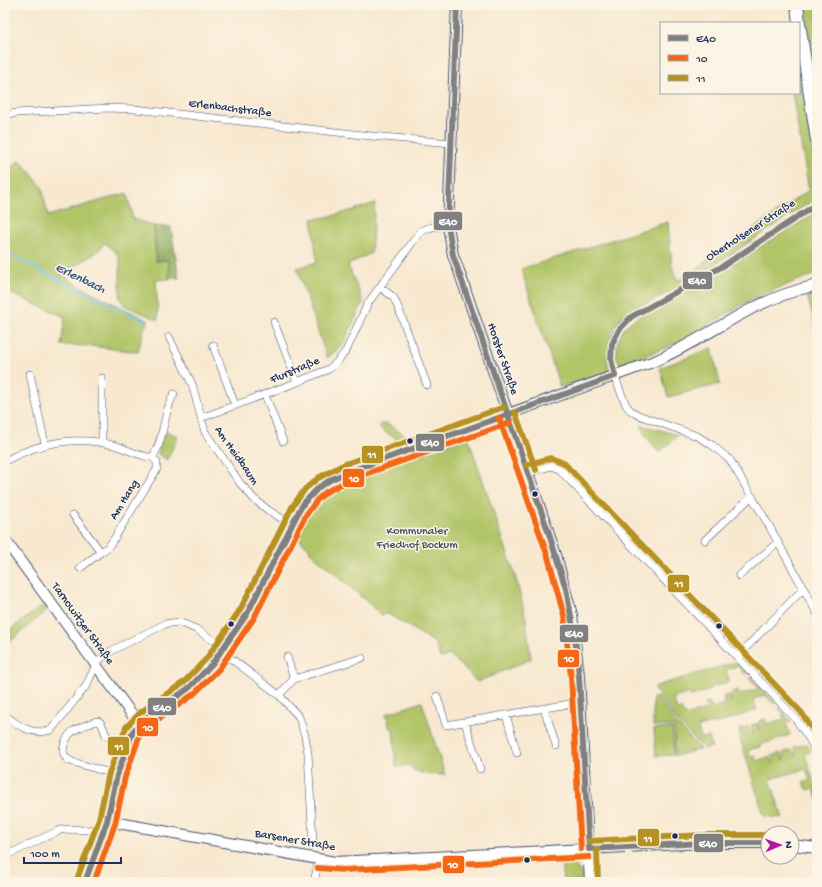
<svg xmlns="http://www.w3.org/2000/svg" width="822" height="887" viewBox="0 0 822 887" font-family="'Gochi Hand',sans-serif">
<style>
.green{fill:#b1c468;stroke:#667a63}
.forest{fill:#8caa5c;stroke:#546c5d}
.lines{fill:none;stroke-linecap:round;stroke-linejoin:round}
.stream{stroke:#72bfec;stroke-width:2}
.street-casing{stroke:#3c4b6f;stroke-width:8}
.secondary-casing{stroke:#3c4b6f;stroke-width:12}
.primary-casing{stroke:#3c4b6f;stroke-width:14}
.street{stroke:#fff;stroke-width:7}
.secondary{stroke:#fff;stroke-width:10}
.primary{stroke:#fff;stroke-width:12}
.bus-1-casing{stroke:#fcf5e5;stroke-width:9}
.bus-2-casing{stroke:#fcf5e5;stroke-width:9}
.bus-3-casing{stroke:#fcf5e5;stroke-width:9}
.bus-1{stroke:#808080;stroke-width:6}
.bus-2{stroke:#f36717;stroke-width:6}
.bus-3{stroke:#b79222;stroke-width:6}
.bus-dot{fill:#1b2f5e;stroke:#fcf5e5;stroke-width:1.5}
.labels{text-anchor:middle;dominant-baseline:central;stroke-width:3;stroke-linejoin:round;paint-order:stroke}
.street-label{font-size:12px;fill:#1b2f5e;stroke:#fcf5e5}
.park-label{font-size:12px;fill:#405460;stroke:#fcf5e5}
.water-label{font-size:13px;font-style:italic;fill:#315382;stroke:#fcf5e5}
.line-badge{stroke:#fcf5e5;stroke-width:1.5}
.badge-label{font-size:11px;text-anchor:middle;font-weight:bold;fill:#fff}
</style>
<rect width="100%" height="100%" fill="#fcf5e5"/>
<filter id="ink" filterUnits="userSpaceOnUse"><feTurbulence type="fractalNoise" baseFrequency=".025" numOctaves="2"/><feDisplacementMap in="SourceGraphic" scale="8" xChannelSelector="R" yChannelSelector="G"/><feConvolveMatrix kernelMatrix="1 2 1 2 8 2 1 2 1" color-interpolation-filters="sRGB"/></filter>
<filter id="wash" filterUnits="userSpaceOnUse"><feTurbulence type="fractalNoise" baseFrequency=".012" numOctaves="4" result="noise"/><feDisplacementMap in="SourceGraphic" scale="16" xChannelSelector="R" yChannelSelector="G"/><feGaussianBlur stdDeviation="0.9" result="paint"/><feColorMatrix in="noise" values="0 0 0 0 0 0 0 0 0 0 0 0 0 0 0 0 0 1.4 0 .05"/><feComposite in="paint" operator="in"/></filter>
<g filter="url(#wash)">
<rect width="100%" height="100%" fill="#f8e8d0"/>
<path class="green" d="M805 5H817V90Z
M799 64 817 180V198L682 286 631 311 617 323 611 334 608 360V372L560 387 521 269 668 222 672 267 678 281 809 190 792 93H799Z
M20 160 42 187 48 216 127 193 133 219 154 226 156 261 168 260 169 279 156 280 158 320 124 305 120 298V263L118 254 105 243 96 253 61 274 79 286 149 321 144 328 138 352 92 346 61 345 65 317 5 291V172Z
M375 203 371 253 348 265 363 302 342 346 327 358 297 268 317 262 312 219C333 217 354 210 375 203Z
M817 212V274L796 281 754 298 677 343 627 363 621 364 616 358C617 348 618 334 626 326 635 316 666 303 679 296 725 269 771 240 817 212Z
M817 293V332L807 295Z
M712 348 720 384 668 397 660 368Z
M381 424H387L413 440 404 443 383 431 379 426Z
M641 425 678 435 659 453 646 436Z
M164 431 178 436 167 460 158 454Z
M468 437 515 575 526 619 531 659 477 682 450 655 440 658 435 643 390 615 387 614 382 615 309 551 310 549 300 540 293 536 309 506 326 490 352 477Z
M44 604 47 610 5 646V634Z
M736 662 748 674 746 675 738 666 726 670 729 682 710 687V690L691 696 690 693 673 698 677 710 680 709 686 716 708 709 704 704 709 702 712 708 724 704 723 697 727 695 729 702H731L729 695 733 694 732 692 738 690 739 695 758 689 757 686 749 678 750 677 775 703 774 704 766 695 753 699 757 710 713 725 712 723 698 727 701 739 709 737 712 747 704 749 677 721 659 695 654 690 656 686Z
M658 697 675 722 700 749 675 756 674 726H653V698Z
M422 702 445 775 427 774 412 770 411 765 396 767 393 728H390L386 714Z
M778 707 791 721 786 723 790 735 760 745V747L748 750 750 757 755 755 756 761 769 757 772 764 773 763 772 756 780 753 783 760H784L783 753 791 750 795 756H796L794 747 807 744 811 751 805 754 816 788 817 787V798L814 788 808 790 803 783 810 780 806 769 770 779 783 818 764 816 740 738 741 737 739 730 743 728 745 736 747 735 744 728 748 726 751 734 753 733 751 725 756 724 760 731H761L757 723 760 722V720L765 719 767 724 784 719 782 712Z
M672 728 674 755 656 756 654 729Z
M561 857C574 862 580 868 584 882H563Z"/>
<path class="forest" d="M154 226 171 227 179 278 169 279 168 260 156 261Z"/>
<g class="lines">
<path class="stream" d="M5 252 57 279 147 322
M595 863 597 882"/>
</g>
</g>
<g filter="url(#ink)">
<g class="lines">
<defs>
<path id="street" d="M5 115 16 113 108 108 135 109 371 136 452 143
M817 204 723 266 631 317 621 326 615 335 611 357 612 367 619 388 626 405 630 410 638 415 697 436 712 445 730 460 768 524 817 613
M380 287 393 297 398 307 427 385
M274 322 297 382
M169 337 192 384 205 432 240 483 254 499 268 510 292 525
M213 345 235 405
M30 374 45 444
M265 395 283 441
M201 418 295 383 329 369 336 363 346 351 368 303 420 232C429 226 438 226 448 226
M102 442V378
M152 457C163 446 164 409 174 394
M5 461C40 442 78 435 117 446 126 449 144 458 152 457L157 462V469L112 542 107 548 101 552 73 515
M528 473 551 466 559 469 795 718 810 740 817 755
M705 540 752 496
M80 568 101 552
M739 576 778 542
M221 651 279 695 299 717 305 736 308 753 313 843
M287 657 294 679
M737 657 803 589
M279 695 294 679 362 658
M437 696 446 725 581 702
M544 708 556 746
M5 715C18 726 33 736 51 730L86 686 96 665 100 659 113 650 165 624 178 622 184 624 196 629 223 647
M506 715 517 753
M465 722 480 769
M117 775 73 762C69 760 65 759 64 754 61 748 67 736 72 732 77 728 83 726 89 724 91 723 95 721 98 721 104 723 103 732 107 736 111 741 121 742 127 744
M5 856 60 830C68 828 75 830 83 830 90 830 96 828 103 831
M314 882 319 860"/>
<path id="secondary" d="M457 5 448 226 453 255 459 271 556 555 572 615 579 676 590 882
M5 540 139 724
M107 821 335 862 703 843H768
M792 845 817 848
M85 882 107 821 117 775 124 753 133 731 139 724 146 718 189 688 212 664 247 614 299 511C313 489 323 482 348 472L655 361C689 346 720 325 753 308 773 298 795 290 817 285"/>
<path id="primary" d="M797 5 799 23
M799 23 817 140"/>
</defs>
<use href="#street" class="street-casing"/>
<use href="#secondary" class="secondary-casing"/>
<use href="#primary" class="primary-casing"/>
<use href="#street" class="street"/>
<use href="#secondary" class="secondary"/>
<use href="#primary" class="primary"/>
<defs>
<path id="bus-1" d="M457 5 448 226 453 255 550 537 566 589 575 638 579 676 589 849
M615 376 611 359 612 344 619 330 631 317 723 266 817 204
M589 849 703 843H768
M85 882 107 821 117 775 133 731 146 718 189 688 212 664 247 614 299 511 304 503 319 487 332 479 348 472 615 376"/>
<path id="bus-2" d="M499 418 548 557 564 616 571 677 581 849
M318 868 344 870 589 857
M94 882 115 824 125 777 140 735 151 724 194 694 219 669 254 618 306 515 317 500 326 492 351 479 510 423"/>
<path id="bus-3" d="M515 412 536 470
M526 465 551 458 564 463 801 712 817 736
M589 841 703 835H768
M597 849 598 882
M77 879 99 819 109 773 126 727 141 712 184 682 206 659 240 610 292 507 305 489 318 478 345 464 504 407"/>
</defs>
<use href="#bus-1" class="bus-1-casing"/>
<use href="#bus-2" class="bus-2-casing"/>
<use href="#bus-3" class="bus-3-casing"/>
<use href="#bus-1" class="bus-1"/>
<use href="#bus-2" class="bus-2"/>
<use href="#bus-3" class="bus-3"/>
</g>
</g>
<g class="bus-dot">
<circle cx="410" cy="441" r="3.5"/>
<circle cx="535" cy="494" r="3.5"/>
<circle cx="231" cy="624" r="3.5"/>
<circle cx="719" cy="626" r="3.5"/>
<circle cx="675" cy="836" r="3.5"/>
<circle cx="527" cy="860" r="3.5"/>
</g>
<g class="labels">
<g class="street-label">
<text transform="translate(230 109) rotate(7)">Erlenbachstraße</text>
<text transform="translate(751 231) rotate(-33)">Oberholsener Straße</text>
<text transform="translate(502 359) rotate(71)">Horster Straße</text>
<text transform="translate(295 371) rotate(-23)">Flurstraße</text>
<text transform="translate(236 456) rotate(55)">Am Heidbaum</text>
<text transform="translate(125 500) rotate(-58)">Am Hang</text>
<text transform="translate(82 624) rotate(54)">Tarnowitzer Straße</text>
<text transform="translate(295 841) rotate(10)">Barsener Straße</text>
</g>
<g class="park-label">
<text x="417" y="532">Kommunaler<tspan x="417" dy="14">Friedhof Bockum</tspan></text>
</g>
<g class="water-label">
<text transform="translate(80 279) rotate(26)">Erlenbach</text>
</g>
</g>
<g class="line-badge">
<rect x="433" y="211" width="30" height="20" rx="4" fill="#808080"/>
<rect x="682" y="271" width="31" height="19" rx="4" fill="#808080"/>
<rect x="415" y="433" width="30" height="19" rx="4" fill="#808080"/>
<rect x="361" y="445" width="23" height="19" rx="4" fill="#b79222"/>
<rect x="342" y="468" width="23" height="20" rx="4" fill="#f36717"/>
<rect x="667" y="574" width="23" height="19" rx="4" fill="#b79222"/>
<rect x="559" y="624" width="30" height="19" rx="4" fill="#808080"/>
<rect x="557" y="649" width="23" height="19" rx="4" fill="#f36717"/>
<rect x="147" y="697" width="30" height="19" rx="4" fill="#808080"/>
<rect x="136" y="717" width="23" height="20" rx="4" fill="#f36717"/>
<rect x="107" y="736" width="23" height="20" rx="4" fill="#b79222"/>
<rect x="637" y="828" width="23" height="19" rx="4" fill="#b79222"/>
<rect x="693" y="833" width="31" height="20" rx="4" fill="#808080"/>
<rect x="442" y="855" width="23" height="19" rx="4" fill="#f36717"/>
</g>
<g class="badge-label">
<text x="448" y="225">E40</text>
<text x="697" y="284">E40</text>
<text x="430" y="446">E40</text>
<text x="372" y="458">11</text>
<text x="354" y="482">10</text>
<text x="679" y="587">11</text>
<text x="574" y="637">E40</text>
<text x="569" y="662">10</text>
<text x="162" y="711">E40</text>
<text x="148" y="731">10</text>
<text x="119" y="750">11</text>
<text x="648" y="842">11</text>
<text x="708" y="847">E40</text>
<text x="453" y="868">10</text>
</g>
<rect width="822" height="887" fill="none" stroke="#fcf5e5" stroke-width="20"/>
<rect x="660" y="22" width="140" height="72" fill="#fcf5e5" stroke="#a2a6af"/>
<rect x="668" y="35" width="20" height="6" fill="#808080" stroke="#a2a6af"/>
<text x="696" y="42" font-size="12" fill="#1b2f5e">E40</text>
<rect x="668" y="55" width="20" height="6" fill="#f36717" stroke="#a2a6af"/>
<text x="696" y="62" font-size="12" fill="#1b2f5e">10</text>
<rect x="668" y="75" width="20" height="6" fill="#b79222" stroke="#a2a6af"/>
<text x="696" y="82" font-size="12" fill="#1b2f5e">11</text>
<g transform="translate(780 845) rotate(88)"><circle r="19" fill="#fcf5e5" stroke="#a2a6af"/>
<path d="M0-3L7 15L0 10L-7 15Z" fill="#b5179e"/>
<text y="-6" font-size="11" font-weight="bold" text-anchor="middle" fill="#1b2f5e">N</text>
</g>
<path d="M24 857v6h97v-6" fill="none" stroke="#1b2f5e" stroke-width="2"/>
<text x="30" y="857" font-size="12" fill="#1b2f5e" stroke="#fcf5e5" stroke-width="3" paint-order="stroke">100 m</text>
</svg>
